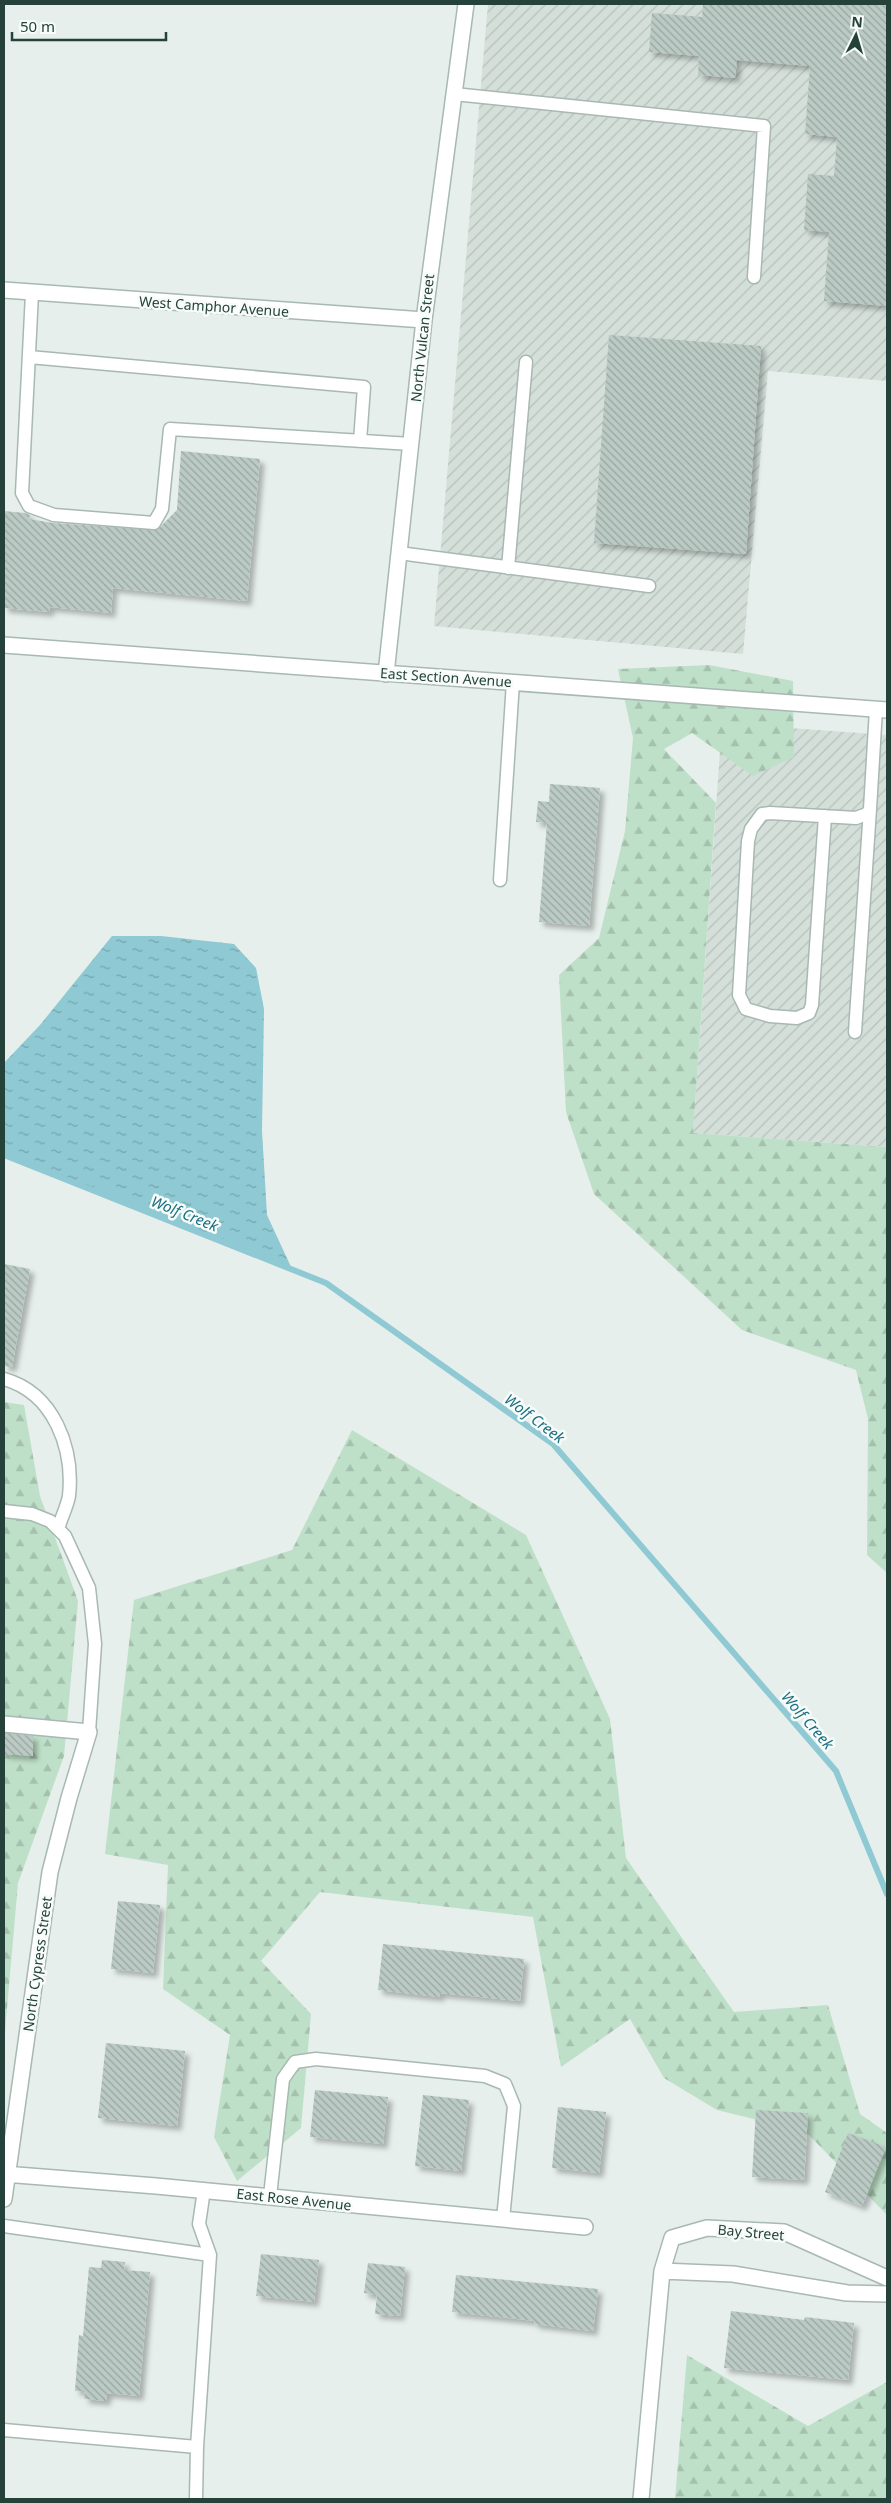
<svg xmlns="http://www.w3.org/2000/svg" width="891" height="2503" viewBox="0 0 891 2503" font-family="'Noto Sans',sans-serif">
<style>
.industrial{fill:url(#industrial-furrows)}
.forest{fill:url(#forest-firs)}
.water{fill:url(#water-ripples)}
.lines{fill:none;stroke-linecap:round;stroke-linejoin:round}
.stream{stroke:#8ec9d4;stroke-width:6}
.building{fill:url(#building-back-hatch);filter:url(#shadow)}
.lane-casing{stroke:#a8b8b2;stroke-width:15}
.street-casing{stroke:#a8b8b2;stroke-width:18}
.lane{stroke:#fff;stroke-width:12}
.street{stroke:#fff;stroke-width:15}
.labels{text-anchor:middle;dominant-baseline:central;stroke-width:5;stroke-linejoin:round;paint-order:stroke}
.street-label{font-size:14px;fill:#24423a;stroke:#f7fbf9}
.water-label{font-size:15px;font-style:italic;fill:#1c6f80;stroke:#f7fbf9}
</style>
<defs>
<pattern id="industrial-furrows" width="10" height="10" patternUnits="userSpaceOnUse" patternTransform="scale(1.25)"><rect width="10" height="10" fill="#d4dfda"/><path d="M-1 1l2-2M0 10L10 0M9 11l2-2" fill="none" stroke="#b6c1bc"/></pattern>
<pattern id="forest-firs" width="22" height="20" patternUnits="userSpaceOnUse" patternTransform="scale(1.25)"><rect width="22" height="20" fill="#bfe0c8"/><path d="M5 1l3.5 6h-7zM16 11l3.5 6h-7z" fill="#a4c1ad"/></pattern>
<pattern id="water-ripples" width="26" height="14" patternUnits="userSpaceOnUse" patternTransform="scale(1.25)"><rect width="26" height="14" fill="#8ec9d4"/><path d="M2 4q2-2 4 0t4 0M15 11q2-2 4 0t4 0" fill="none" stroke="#74a5ad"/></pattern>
<pattern id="building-back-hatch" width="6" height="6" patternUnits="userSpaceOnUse" patternTransform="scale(1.25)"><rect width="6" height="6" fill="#bbcac4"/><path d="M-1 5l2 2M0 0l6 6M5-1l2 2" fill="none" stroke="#98a6a0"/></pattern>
<filter id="shadow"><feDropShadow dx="4.5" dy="4.5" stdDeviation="2.5" flood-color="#0004"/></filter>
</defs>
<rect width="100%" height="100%" fill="#e6efeb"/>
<path class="industrial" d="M488 4H887V381L768 371 743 654 434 626Z
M722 723 887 735V1147L693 1133Z"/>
<path class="forest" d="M709 665 793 681 794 757 753 776 692 733 664 749 716 803 693 1133 887 1147V1573L867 1555 868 1419 856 1370 742 1330 594 1194 566 1112 559 975 599 938 625 831 633 738 618 669Z
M4 1402 24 1405 40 1496 78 1601 64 1756 18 1883 4 2043Z
M352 1430 526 1535 610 1719 626 1858 734 2012 828 2005 860 2114 887 2133V2215L806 2132 717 2110 664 2078 630 2019 561 2067 533 1917 320 1892 261 1961 311 2014 301 2128 237 2181 214 2137 230 2035 163 1989 168 1865 105 1854 134 1600 292 1550Z
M687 2355 808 2426 887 2382V2499H675Z"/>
<path class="water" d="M112 936H161L234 944 256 968 264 1009 262 1131 267 1215 292 1269 4 1155V1063L40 1025Z"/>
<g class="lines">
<path class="stream" d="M4 1155 326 1283 553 1444 836 1771 887 1894"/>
</g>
<path class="building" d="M703 4H887V306L824 301 829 232 804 230 808 174 834 176 837 137 805 134 810 66 737 60 735 78 698 75 699 56 649 52 652 13 702 17Z
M609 335 761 346 746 554 594 543Z
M181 451 260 459 247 601 113 588 111 613 50 607 49 612 4 608V511L25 513 30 515 29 519 53 523 157 530 177 510Z
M550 784 600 788 589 926 539 922 547 823 536 822 538 801 549 802Z
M4 1264 30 1269 12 1367 4 1366Z
M4 1733 33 1736V1756L4 1754Z
M118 1901 160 1905 153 1973 111 1969Z
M383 1944 524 1959 520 2001 440 1993V1997L378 1990Z
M106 2043 185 2051 177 2126 98 2118Z
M315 2090 388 2097 383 2144 310 2137Z
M423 2095 469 2100 461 2171 415 2166Z
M558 2107 606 2112 599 2173 552 2168Z
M756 2110 808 2113 804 2180 752 2177Z
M848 2133 886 2147 862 2206 825 2192Z
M261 2254 319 2260 314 2302 256 2296Z
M102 2260 125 2262 124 2270 150 2272 139 2396 107 2393 106 2401 84 2399 85 2391H75L79 2335 83 2336 89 2267 101 2268Z
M368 2263 405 2267 400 2316 375 2314 377 2295 364 2293Z
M456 2275 598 2289 593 2331 534 2324 535 2321 452 2312Z
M731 2311 804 2320 805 2317 854 2323 848 2380 724 2368Z"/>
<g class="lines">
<defs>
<path id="lane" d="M454 94 764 126 754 277
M32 293 22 493 29 506 54 515 154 523 162 509 170 429 411 444
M29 357 364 387 360 441
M399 553 649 586
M508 568 526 362
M825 816 812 1005 809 1013 797 1018 770 1016 746 1009 739 995 748 841 751 829 762 814 770 813 856 818 867 814 870 809 876 709
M500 880 513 682
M855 1032 870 809
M4 1379C54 1393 74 1448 69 1496 67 1507 61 1518 58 1529
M4 1511 32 1514 50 1521 65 1536 89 1588 95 1644 89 1732
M270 2196 283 2079 295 2062 316 2059 485 2076 505 2084 514 2106 503 2219
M4 2226 210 2255
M4 2430 197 2447
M196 2499 197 2447 210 2255 199 2224 204 2190"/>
<path id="street" d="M4 290 424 320
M4 645 887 710
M386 674 424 320 466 4
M4 1724 89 1732 69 1798 50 1872 4 2199
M4 2174 156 2186 585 2227
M887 2278 784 2232 707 2228 672 2238 662 2271 733 2274 847 2293 887 2294
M641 2499 662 2271"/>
</defs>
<use href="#lane" class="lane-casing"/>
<use href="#street" class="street-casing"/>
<use href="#lane" class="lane"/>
<use href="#street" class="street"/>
</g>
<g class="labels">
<g class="street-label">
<text transform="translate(214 306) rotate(4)">West Camphor Avenue</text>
<text transform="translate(422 338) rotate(-84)">North Vulcan Street</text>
<text transform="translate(446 677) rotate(4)">East Section Avenue</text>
<text transform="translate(37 1964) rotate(-82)">North Cypress Street</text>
<text transform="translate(294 2199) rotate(6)">East Rose Avenue</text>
<text transform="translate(751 2232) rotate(5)">Bay Street</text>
</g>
<g class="water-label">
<text transform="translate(185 1213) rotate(22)">Wolf Creek</text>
<text transform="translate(535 1418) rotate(37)">Wolf Creek</text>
<text transform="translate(808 1720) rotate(49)">Wolf Creek</text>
</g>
</g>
<rect width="891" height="2503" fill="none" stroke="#24423a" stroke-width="10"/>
<g transform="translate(856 35) rotate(5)" stroke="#f7fbf9" stroke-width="4" paint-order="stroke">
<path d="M0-4L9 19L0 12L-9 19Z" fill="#24423a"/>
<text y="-8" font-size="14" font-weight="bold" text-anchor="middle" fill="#24423a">N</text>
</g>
<path d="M12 32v8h154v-8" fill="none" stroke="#24423a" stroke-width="2.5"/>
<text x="20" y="32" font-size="15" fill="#24423a" stroke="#f7fbf9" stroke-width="4" paint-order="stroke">50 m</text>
</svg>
